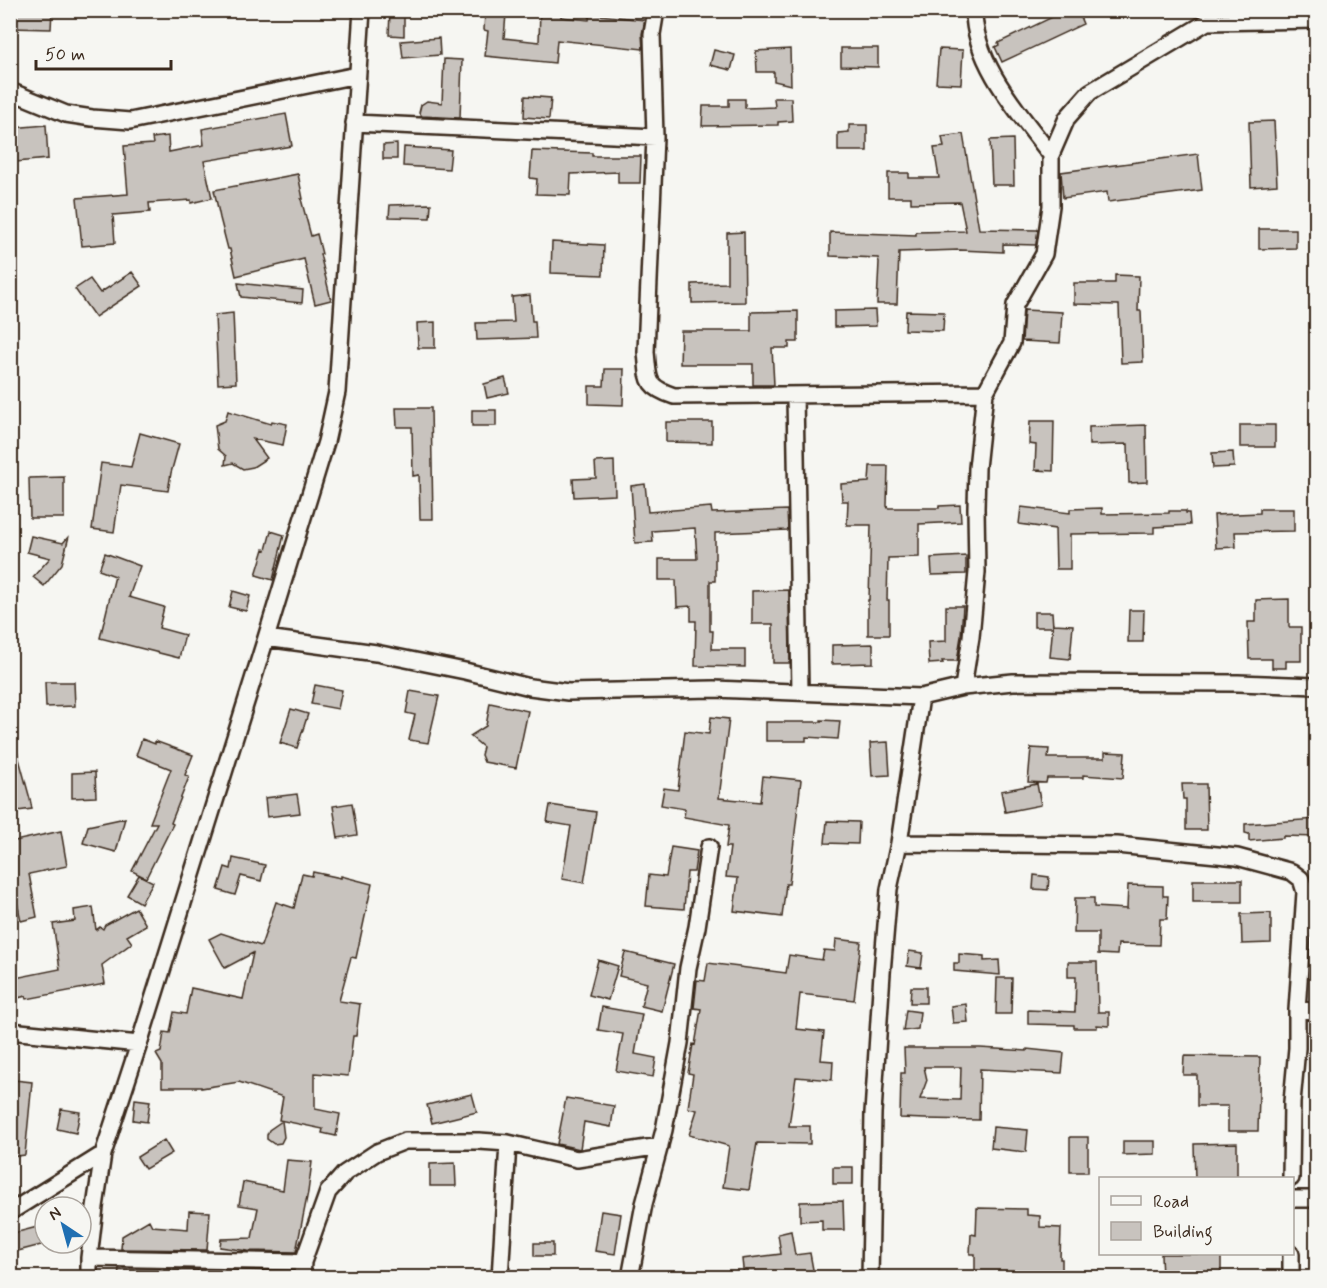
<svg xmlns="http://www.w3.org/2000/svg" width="1327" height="1288" viewBox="0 0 1327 1288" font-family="Mynerve,sans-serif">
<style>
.building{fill:#c8c3be;stroke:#3b2a1e;stroke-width:1.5;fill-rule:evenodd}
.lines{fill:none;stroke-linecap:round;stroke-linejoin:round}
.street-casing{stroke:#3b2a1e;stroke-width:20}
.street{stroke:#f6f6f2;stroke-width:15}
</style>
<rect width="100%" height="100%" fill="#f6f6f2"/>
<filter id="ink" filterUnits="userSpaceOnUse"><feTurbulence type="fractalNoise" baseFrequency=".0167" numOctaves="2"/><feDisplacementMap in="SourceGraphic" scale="12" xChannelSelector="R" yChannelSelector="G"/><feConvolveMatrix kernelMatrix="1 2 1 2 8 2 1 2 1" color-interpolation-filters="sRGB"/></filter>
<g filter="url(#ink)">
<path class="building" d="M10 10H52L51 29 10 28Z
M540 10H561V17L589 20 590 14 645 20 642 34 643 49 557 40 555 63 485 56 488 31 484 30 485 13 506 14 504 38 539 42Z
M1067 10H1077L1083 24 1002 62 995 47 999 45 998 43Z
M390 12 404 13V36L389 35Z
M439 38 440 55 403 58 401 41Z
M841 48H878V67L841 66Z
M790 49 791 85 774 81V72H757L756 51Z
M939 49 963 50 961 84 936 83Z
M714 50 735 55 731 70 710 65Z
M444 59 462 60 460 118 422 116 419 113 421 105 427 101 442 103Z
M525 96 551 98 549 119 524 117Z
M774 98H791L792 121 778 122V125L702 126 703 106H729V99H745V108L775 107Z
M286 114 292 146 204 161 212 198 191 203V200L149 203 150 212 113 215 115 243 82 246 77 198 128 194 124 146 153 144 152 138 168 136 169 152 204 145 202 129Z
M1274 121 1277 185 1251 187 1249 122Z
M46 125 48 159 16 162 12 128Z
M849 125H867V151H838V133L849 132Z
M963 134 979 229 1038 230 1036 245 1003 244V252L960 250 899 252 897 304H877L879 262 878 258 830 256V232L916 235V232L966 231 960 202 911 203V197H888V173H909V178H939L934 148 944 147 942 137Z
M1013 139 1014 185H992L990 140Z
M397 144V159H383V145Z
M404 147 451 150 449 169 403 166Z
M532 151 592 153V156H641L640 183H618V172L571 174 570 195 536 194 537 179 530 178Z
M1198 154 1202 190 1108 202 1107 192 1063 198 1061 172Z
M298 174 303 199H301L311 236 317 234 322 254H320L331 300 315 304 304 259 236 276 230 249H228L220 218 214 190Z
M431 204 430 218 389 217 390 205Z
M1259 229H1296V248L1259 249Z
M744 232 745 302 692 303V284L727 283V233Z
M552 242 604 245 603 275 551 273Z
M132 272 142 286 95 317 75 289 90 279 100 293Z
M1115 275 1139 276 1138 311H1141L1143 362 1121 363 1119 305 1074 304V283H1115Z
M238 283 303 290 302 303 241 297Z
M530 295 532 321H535L536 338 477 340 476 323 514 322 512 297Z
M875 310 876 326 834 327V311Z
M1024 310 1062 312 1060 343 1022 341Z
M798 311V342H789V348H772L774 385H753V364H680L681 331H751V312Z
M906 311 944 312 943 331 905 330Z
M233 313 236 383 218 384 215 315Z
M435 322V348H418L417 323Z
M605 369H624L623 405 589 404V386H604Z
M505 378 509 393 487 398 484 384Z
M396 408H431L433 519H420L419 475 413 476 412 427H397Z
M472 410H496V426H472Z
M228 411 271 424 272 421 287 424 283 445 253 439 267 458 253 467 243 469 233 463 225 465 226 456 218 449 215 425 225 421Z
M1030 421H1054L1053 471 1035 470 1036 445 1029 444Z
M666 422H712V443L666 442Z
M1146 425 1147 482 1129 483 1128 444 1089 445V427Z
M1240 425H1275V447H1240Z
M140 433 179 444 171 473 168 491 121 485 114 532 92 529 101 463 131 467Z
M1233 452 1234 467 1213 468 1212 453Z
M614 461 615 495 574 497 573 479 596 478 595 462Z
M870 466H888L887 506 888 508H939V506L960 505 961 522 919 524V557L888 558 887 600H889V635H868V600H869L871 525H847L848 501H842L841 484 869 482Z
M64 477V518H30L29 478Z
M645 484 648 512 711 507 712 513 787 510 788 530 715 533V581H710V631H713L712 649H745V667L695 666 696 621H691V606L677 607 676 580H659V559H697L695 528 652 531 653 542 635 543 631 486Z
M1021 507 1070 513V509L1102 508V514L1169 513V511H1186V513H1189L1190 525 1154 527V533L1070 534V569H1056L1055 529 1019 524Z
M1260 509H1294V531L1235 532 1236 547 1216 548 1214 515 1260 513Z
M271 531 284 535 273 580 256 575 264 549 266 550Z
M31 536 63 543 69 536 62 564 44 586 33 577 50 558 27 552Z
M105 553 140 566 129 597 164 607 159 628 185 635 179 658 100 638 115 576 99 570Z
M966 556V574L932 575 931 558Z
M789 590 790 663H773V624H752V591Z
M233 591 250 596 246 611 229 607Z
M1289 599V627H1301V661H1286V668H1272V659H1249L1248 622H1256V600Z
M946 606H963L961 636 957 661H942L943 663 929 664 928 642 946 641Z
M1129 610H1144L1143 642H1128Z
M1034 612H1052L1053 627H1034Z
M1053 624 1073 625 1070 659 1050 657Z
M873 644V663L832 664V645Z
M45 682H74L75 706 46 707Z
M315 685 342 690 338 709 311 704Z
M410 691 439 696 428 743 409 740 415 715 406 713Z
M490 703 528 711 516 768 484 762 481 755 483 747 470 736 486 726Z
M291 709 308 714 297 748 280 743Z
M711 717 729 719 719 798 760 802 763 776 801 780 789 884H786L782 917 734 911 738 878 726 877 730 847H726L729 825 684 817 685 809 661 805 664 788 678 790 685 731 709 734Z
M821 720 840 721 838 739 806 737V741H766V722H821Z
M142 739 155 744V741L193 755 185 775 189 777 171 823 173 824 146 878 132 871 157 823H150L171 769 136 755Z
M888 742 890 775 872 776 870 743Z
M10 744H15L30 799 32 809 10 812Z
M1031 748 1049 749 1048 758H1105V752L1125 753 1123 778 1083 775V778H1047L1046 783 1028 782Z
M95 772 96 797 72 798V773Z
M1037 784 1041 805 1005 812 1001 791Z
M1182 784H1206L1207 830H1186V799H1183Z
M297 794 300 813 267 817 265 798Z
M352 803 357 835 338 838 333 806Z
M550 805 596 812 584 883 562 879 571 826 547 822Z
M125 818 116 852 83 843 88 826Z
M1317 819V837L1283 836V838L1249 841V834L1245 833V824Z
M827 821 859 822 858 844 825 843Z
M61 831 67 866 29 874 37 917 21 921 10 868V842Z
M671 847 697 851 694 872H687L684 909 646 906 649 875 666 877Z
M233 858 265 865 261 881 241 876 235 895 218 890 225 867 231 869Z
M313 872 341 878V876L372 884 356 958 351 957 339 1001 360 1004 356 1036H353L348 1076 315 1073V1109L340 1114 336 1136 322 1133 323 1129 279 1120 283 1097 239 1082 201 1088V1087H162V1064L156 1054 161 1052 164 1032 170 1033 174 1012 186 1014 191 988 243 999 253 953 225 968 209 939 221 933 261 946 276 902 294 908 302 874 312 876Z
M139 875 153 882 141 903 127 895Z
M1034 875 1049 877 1048 890 1033 889Z
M1193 880H1242V902H1193Z
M1128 885 1163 886V896H1168L1167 919H1160L1159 945 1118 944 1117 955 1098 954V933H1074L1075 898H1094V907L1127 909Z
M93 907 96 930 100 927 103 929 105 925 136 908 146 925 127 936 132 943 102 965 105 984 27 999 26 996 10 1000V979L60 969 53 924 75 921 74 910Z
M1271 913V943L1242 944 1241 914Z
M836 939 861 942 854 1000 800 994 796 1029 824 1032 821 1060 833 1061 832 1080 796 1077 789 1126H810V1144L757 1143 749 1190 723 1187 729 1146 689 1135 697 1110 688 1108 693 1074 688 1073 693 1044 695 1045 701 1009 694 1008 697 980 705 981 708 963 786 973 789 955 822 960 824 950 835 951Z
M909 951 923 953 921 968 907 966Z
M625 952 674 964 662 1011 641 1006 647 983 619 976Z
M959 954 984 956V961L999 960 1000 975 954 971V963H959Z
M598 960 618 966 608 1000 589 995Z
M1068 962H1097L1098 1012H1109V1026L1097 1025V1028H1074V1025L1028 1024V1010L1075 1012 1076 977H1068Z
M997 978H1012L1011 1014H996Z
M911 987H926V1003H910Z
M966 1004 968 1022 953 1023 951 1006Z
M602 1007 642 1014 635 1054 656 1058 653 1077 616 1071 623 1034 598 1030Z
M906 1010 920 1012 918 1029 903 1031Z
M904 1048H980L1027 1051V1049L1064 1053 1062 1073 980 1069 979 1120 925 1119 900 1118 901 1073H905ZM924 1067H961L960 1100 920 1099 927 1080Z
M1184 1056 1260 1057 1258 1131H1228V1106H1197V1075H1183Z
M14 1080 32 1082 25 1155 10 1157V1109Z
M472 1094 477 1112 432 1123 427 1105Z
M566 1098 614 1106 611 1127 584 1122 580 1149 557 1144Z
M135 1099 150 1101 147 1122 133 1120Z
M61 1109 80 1112 76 1133 57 1129Z
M282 1121 284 1137 281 1143 274 1144 267 1139V1135L269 1130Z
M993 1127 1028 1130 1026 1152 991 1148Z
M1070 1137H1088V1172H1070Z
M164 1140 172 1153 145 1169 137 1157Z
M1123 1141H1155V1154L1123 1155Z
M1237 1143V1179H1195L1194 1144Z
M287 1160 312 1162 308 1192 296 1252 248 1251 220 1247 221 1239 252 1238 258 1208 239 1205 243 1182 283 1190Z
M455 1163 456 1186H430V1164Z
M833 1167H853V1184H833Z
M843 1201 844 1230H822V1220L800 1221V1202Z
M977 1208 1027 1209V1215L1040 1216V1227L1061 1228 1060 1259H1062V1274H1053V1278H975V1254H970L971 1234 976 1235Z
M189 1211 210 1212 207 1250 121 1249 122 1236 149 1220 152 1226 188 1229Z
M601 1211 621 1214 615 1254 595 1251Z
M45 1225V1244L14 1252 10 1240V1234Z
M791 1231 795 1255 810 1253 814 1275 796 1278H744L742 1259 781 1254 778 1234Z
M534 1243H553V1256H534Z
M1161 1254H1221V1276L1162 1278Z
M119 1268 198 1270 197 1278H118Z"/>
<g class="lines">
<defs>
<path id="street" d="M656 10 652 34 655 137 646 352C649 380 645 386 674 396L985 393
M974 10C973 63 1021 115 1051 155
M10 91 66 114 92 118 130 121 357 75
M354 123 655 137
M795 395 800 691
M266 638 376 653 465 671 530 687 568 692 714 689 921 697 899 843 889 889 882 973 873 1113 870 1278
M963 687 971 637 977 572 976 508 977 468 985 393 1012 343 1015 305 1044 254 1051 206V155L1067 118 1090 92 1207 22 1316 20
M921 697 963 687 1013 682 1238 683 1316 686
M899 843 1117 845 1237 857 1292 872 1301 879 1305 892 1297 1010V1048L1292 1102 1291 1178
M1297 1010 1316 1011
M10 1031 139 1044
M1292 1199H1316
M10 1212 103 1154
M1291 1254V1278
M89 1258 303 1262
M89 1278V1258L95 1207 103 1154 139 1044 266 638 326 442 337 392 362 10
M302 1278 303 1262 328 1192 345 1173 377 1152 405 1141H479L508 1143 577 1159 660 1146
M500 1278 508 1143
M630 1278 644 1204 664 1130 680 1043 688 968 697 927 709 847"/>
</defs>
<use href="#street" class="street-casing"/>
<use href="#street" class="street"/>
</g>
</g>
<rect width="1327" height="1288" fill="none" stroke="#f6f6f2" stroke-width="36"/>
<rect x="18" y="18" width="1291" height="1252" fill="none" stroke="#3b2a1e" stroke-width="2" filter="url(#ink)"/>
<rect x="1099" y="1177" width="195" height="78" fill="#f6f6f2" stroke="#aba49d" stroke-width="1.5"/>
<rect x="1111" y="1196" width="30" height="9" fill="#f6f6f2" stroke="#aba49d" stroke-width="1.5"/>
<text x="1153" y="1207" font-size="18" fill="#3b2a1e">Road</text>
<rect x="1111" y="1222" width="30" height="18" fill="#c8c3be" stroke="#aba49d" stroke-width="1.5"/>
<text x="1153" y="1237" font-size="18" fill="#3b2a1e">Building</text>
<g transform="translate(63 1225) rotate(324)"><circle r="28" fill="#f6f6f2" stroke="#aba49d" stroke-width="1.5"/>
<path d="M0-4.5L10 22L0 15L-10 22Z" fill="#1f6fb2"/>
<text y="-9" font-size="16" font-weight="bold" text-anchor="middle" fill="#3b2a1e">N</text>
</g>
<path d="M36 60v9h135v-9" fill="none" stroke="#3b2a1e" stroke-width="3"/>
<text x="45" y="60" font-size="18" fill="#3b2a1e" stroke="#f6f6f2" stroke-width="4.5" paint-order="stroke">50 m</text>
</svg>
